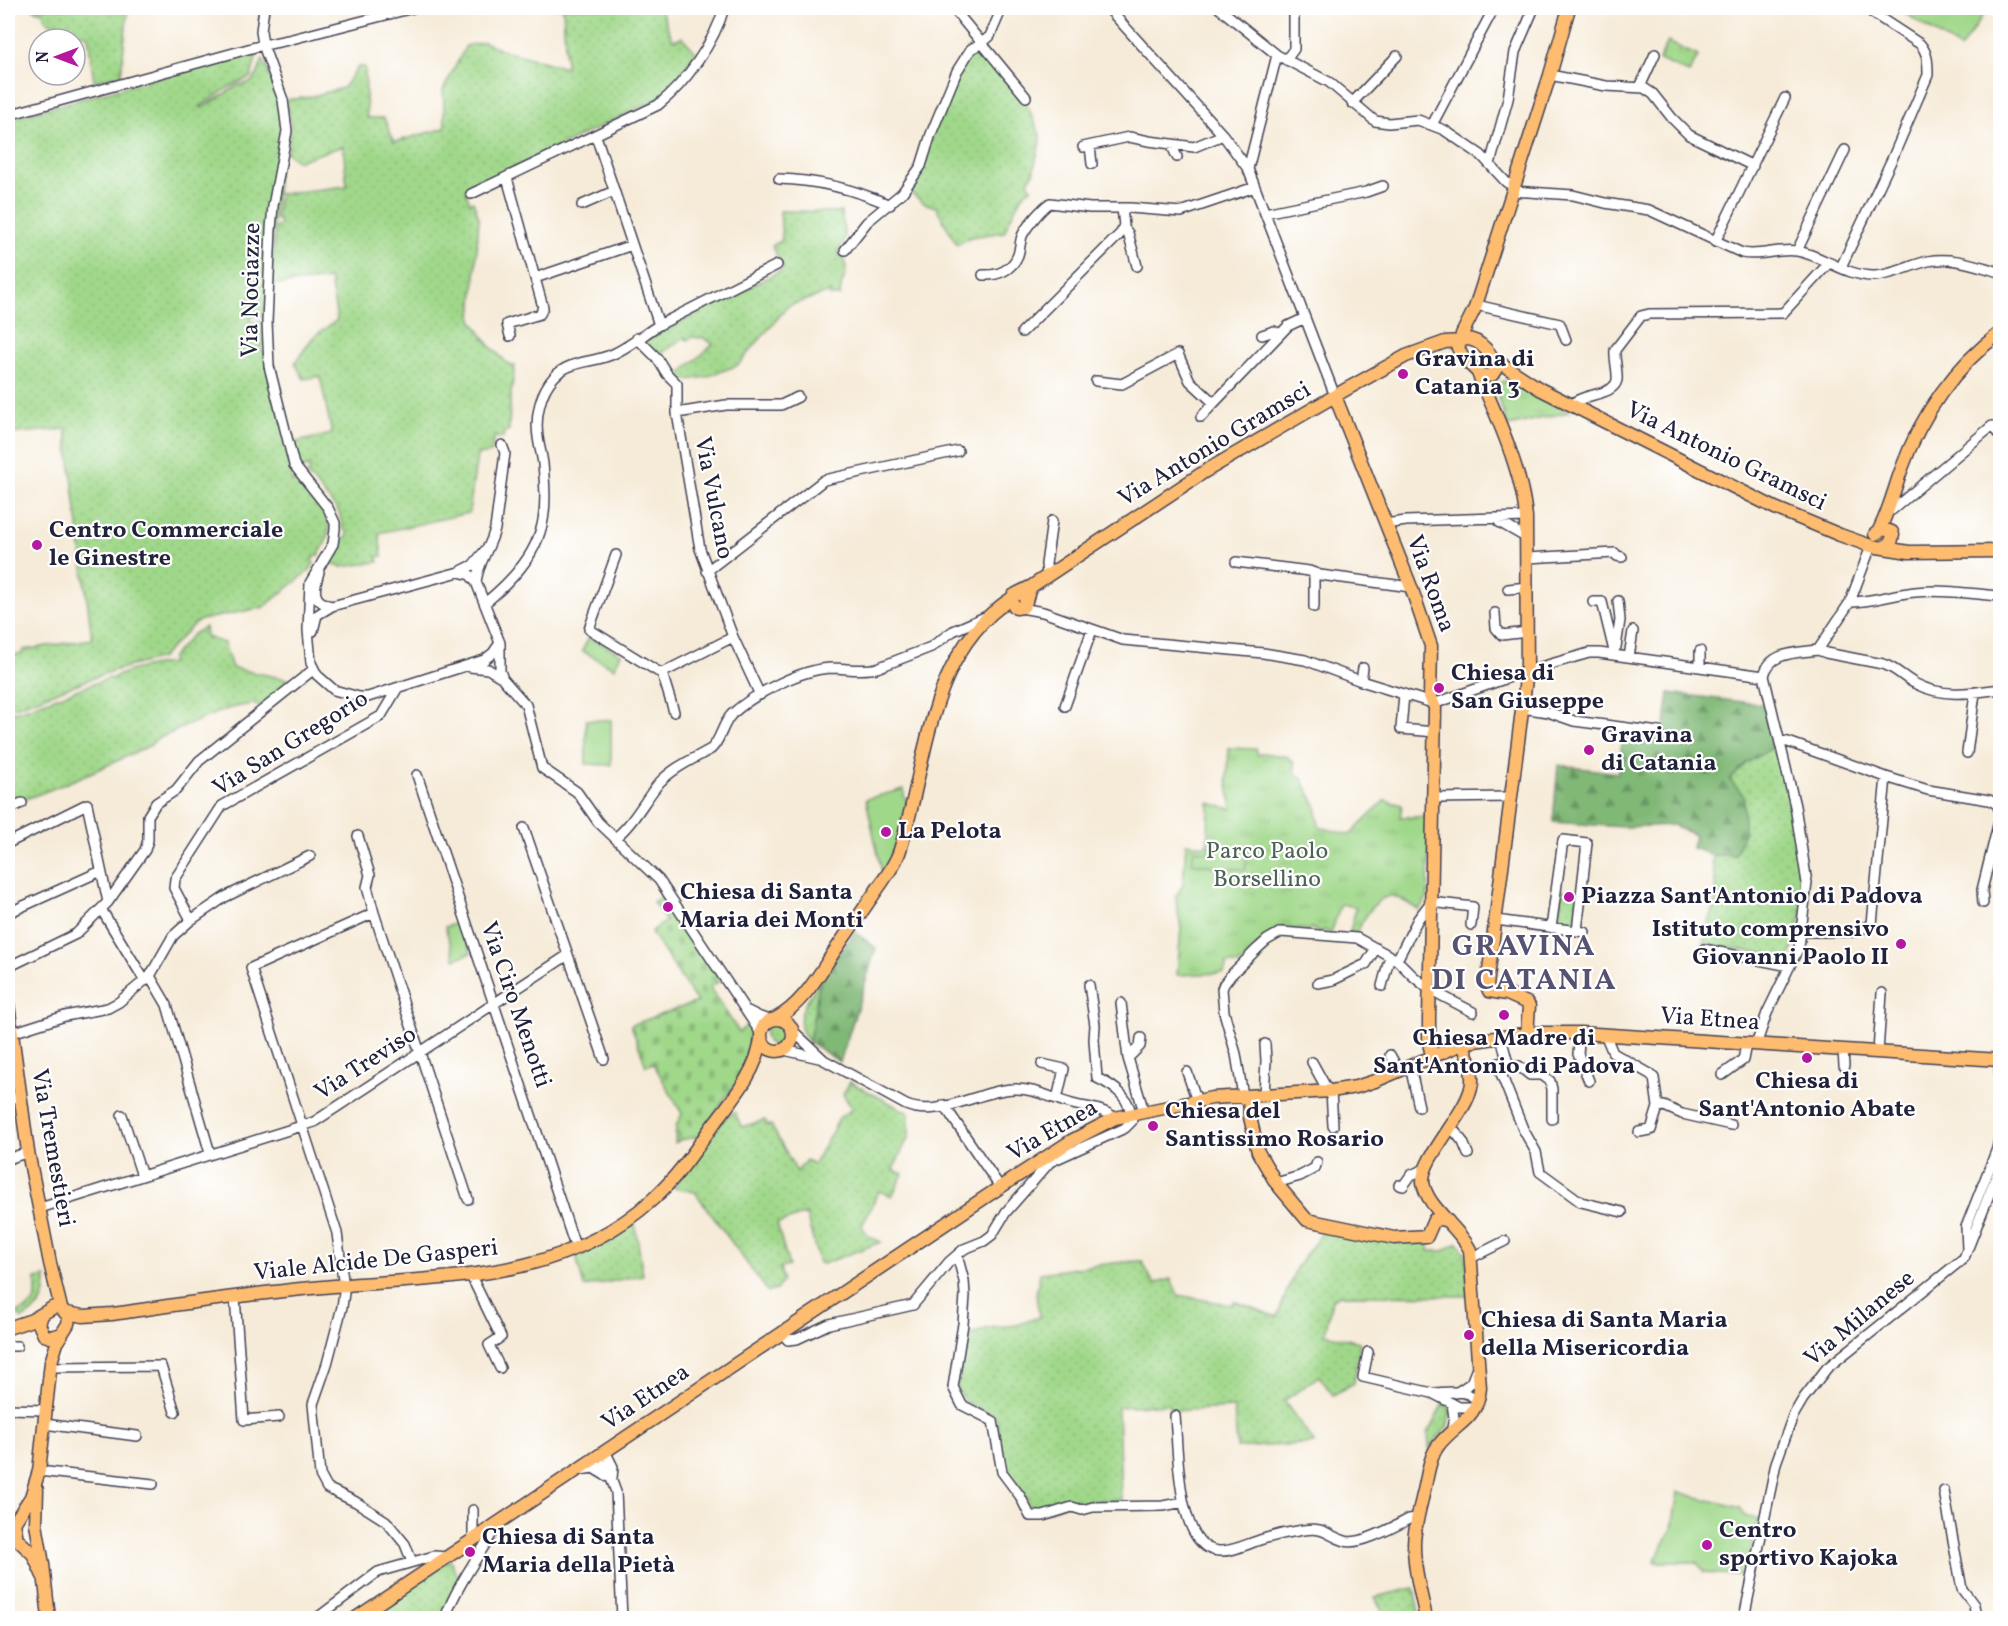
<svg xmlns="http://www.w3.org/2000/svg" width="2008" height="1626" viewBox="0 0 2008 1626" font-family="Vollkorn,serif">
<style>
.grass{fill:url(#grass-dots);stroke:#617d62;stroke-width:1.5}
.forest{fill:url(#forest-firs);stroke:#516d58;stroke-width:1.5}
.cemetery{fill:url(#cemetery-stones);stroke:#617d62;stroke-width:1.5}
.park{fill:url(#park-tufts);stroke:#617d62;stroke-width:1.5}
.pitch{fill:#a0d88a;stroke:#617d62;stroke-width:1.5}
.lines{fill:none;stroke-linecap:round;stroke-linejoin:round}
.minor-casing{stroke:#424053;stroke-width:12}
.major-casing{stroke:#424053;stroke-width:15}
.minor{stroke:#fff;stroke-width:9}
.major{stroke:#febc70;stroke-width:12}
.poi-dot{fill:#b5179e;stroke:#fff;stroke-width:2}
.labels{text-anchor:middle;dominant-baseline:central;stroke-width:4.5;stroke-linejoin:round;paint-order:stroke}
.street-label{font-size:24px;fill:#22223b;stroke:#fff}
.poi-label{font-size:24px;font-weight:bold;fill:#22223b;stroke:#fff;text-anchor:start}
.park-label{font-size:24px;fill:#4e6257;stroke:#fff}
.district-label{font-size:30px;font-weight:bold;letter-spacing:1.5px;fill:#555272;stroke:#fff}
</style>
<defs>
<pattern id="grass-dots" width="8" height="8" patternUnits="userSpaceOnUse" patternTransform="scale(1.5)"><rect width="8" height="8" fill="#a0d88a"/><path d="M2 2h.1M6 6h.1" fill="none" stroke="#8ab978" stroke-width="1.8" stroke-linecap="round"/></pattern>
<pattern id="forest-firs" width="22" height="20" patternUnits="userSpaceOnUse" patternTransform="scale(1.5)"><rect width="22" height="20" fill="#80b876"/><path d="M5 1l3.5 6h-7zM16 11l3.5 6h-7z" fill="#689562"/></pattern>
<pattern id="cemetery-stones" width="16" height="16" patternUnits="userSpaceOnUse" patternTransform="scale(1.5)"><rect width="16" height="16" fill="#a0d88a"/><path d="M2 7V4a2 2 0 0 1 4 0v3zM10 15v-3a2 2 0 0 1 4 0v3z" fill="#8ab978"/></pattern>
<pattern id="park-tufts" width="24" height="20" patternUnits="userSpaceOnUse" patternTransform="scale(1.5)"><rect width="24" height="20" fill="#a0d88a"/><path d="M3 7l-1-3M5 7V3M7 7l1-3M15 17l-1-3M17 17v-4M19 17l1-3" fill="none" stroke="#8ab978"/></pattern>
</defs>
<rect width="100%" height="100%" fill="#fff"/>
<filter id="ink" filterUnits="userSpaceOnUse"><feTurbulence type="fractalNoise" baseFrequency=".0167" numOctaves="2"/><feDisplacementMap in="SourceGraphic" scale="12" xChannelSelector="R" yChannelSelector="G"/><feConvolveMatrix kernelMatrix="1 2 1 2 8 2 1 2 1" color-interpolation-filters="sRGB"/></filter>
<filter id="wash" filterUnits="userSpaceOnUse"><feTurbulence type="fractalNoise" baseFrequency=".008" numOctaves="4" result="noise"/><feDisplacementMap in="SourceGraphic" scale="24" xChannelSelector="R" yChannelSelector="G"/><feGaussianBlur stdDeviation="1.35" result="paint"/><feColorMatrix in="noise" values="0 0 0 0 0 0 0 0 0 0 0 0 0 0 0 0 0 1.4 0 .05"/><feComposite in="paint" operator="in"/></filter>
<g filter="url(#wash)">
<rect width="100%" height="100%" fill="#f6ebd8"/>
<path class="grass" d="M33 8H128L121 75 94 81 88 36 46 21 43 12 34 10Z
M550 8H664L661 10 673 40 682 37 696 52 675 84 655 100 466 191 470 203 473 201 479 218 472 320 490 346 508 364 515 366 510 401 509 430 503 433 504 438 494 437 491 453 477 455 469 513 379 533 382 556 377 557 379 562 341 567 331 563 341 542 347 537 348 533 343 529 339 512 307 474 310 472 309 467 301 469 297 464 292 443 332 434 320 376 304 379 295 363 313 337 337 320 330 279 272 285 275 228 280 225V222L276 219 279 194 347 186 343 146 298 161 287 153 291 127 287 100 309 97 343 88 358 67H365L367 118H384L394 142 445 128 443 90 466 46 484 42 499 49 566 68 563 8Z
M981 50 1027 105 1041 137 1033 174 1028 181 1031 189C1018 195 1011 219 1004 232L970 237 957 245 936 207 924 203 908 191 959 73 970 54Z
M250 53 257 54 251 77 229 87 200 107 202 108 237 86 251 82 257 75 263 59 279 98 283 121 264 316H251V322H264L265 344 260 347 265 353 296 473 291 477 292 482 302 480C313 494 332 514 328 534 327 542 322 549 318 556H315L312 560 314 564 310 570 264 607 201 620 195 623 161 658 112 671 15 707 8 704V656L23 653V650L92 639 66 429 8 434V119L139 83 141 84 147 82V80Z
M780 211 841 212 845 237 838 253C855 270 840 276 840 296H830V292L788 306 738 365 706 377 682 381 679 376C689 363 703 355 713 344L702 337 700 338 692 337 687 340 685 337 661 354V355L644 341 784 269 772 246 782 240Z
M205 627 206 637 224 643 232 668 291 680 262 705 256 706 255 703 227 709 206 717 155 740 151 745C104 767 57 789 8 805V710L16 712 109 678 114 679V677C131 669 155 664 172 663L171 658 193 634Z
M1777 745C1792 808 1819 897 1789 958L1703 943 1717 894 1712 862 1713 855H1735L1730 780 1746 763Z
M1562 890 1580 892 1576 924 1558 921Z
M820 981 809 1042C790 1020 806 1001 820 981Z
M765 1034a12 12 0 1 1 24 0a12 12 0 1 1-24 0Z
M850 1082 909 1113V1136L893 1170 903 1174 892 1196 879 1191 862 1226 868 1236 881 1242 823 1264 819 1263 806 1214 777 1224 789 1266 780 1268 783 1280 776 1290 768 1292 695 1192 673 1188 727 1115 735 1113 742 1127 765 1120 768 1126 771 1125 797 1172 806 1160 814 1164 840 1117 852 1109 843 1094Z
M635 1223 643 1275 584 1287 576 1256 606 1244Z
M1324 1230 1429 1241V1251H1443L1458 1243 1466 1254 1468 1296 1340 1295 1332 1299 1325 1334 1360 1342 1354 1383 1333 1395 1319 1376 1284 1401 1314 1443 1237 1448 1234 1408 1169 1411V1404L1118 1407 1121 1500 1067 1503 1049 1511 1034 1514 1030 1510C1028 1492 1011 1481 1004 1465 998 1450 1001 1432 996 1417L965 1402 957 1387 965 1337 988 1328 1017 1325 1039 1317 1036 1294 1040 1273 1121 1262 1142 1261 1154 1284 1171 1279 1178 1295 1231 1305 1234 1301 1277 1317 1296 1268Z
M46 1277C46 1301 42 1307 22 1319L17 1313 28 1308 36 1299V1279Z
M1444 1402 1451 1412 1448 1428 1436 1439 1429 1449 1428 1433Z
M450 1559 460 1581 442 1618H362Z
M1414 1588 1420 1618H1386L1375 1597Z"/>
<path class="forest" d="M1669 693 1766 705 1777 745 1746 763 1730 780 1744 796V833L1735 855H1713L1692 848 1695 835 1676 827V825L1623 827 1553 822 1558 765 1618 773 1623 734 1663 740Z
M855 932 876 948 840 1062 809 1042 820 981Z"/>
<path class="cemetery" d="M664 895 721 980 710 988 739 1032 750 1023 755 1043 751 1061 699 1136 680 1140 675 1143 676 1126 682 1114 653 1063 646 1066 631 1025 697 1002 651 932 666 921 653 902Z"/>
<path class="park" d="M1668 42 1698 56 1689 73 1659 60Z
M1503 381H1507L1569 412 1508 426 1496 393V385Z
M1229 748 1256 749 1258 755 1265 753 1288 757 1294 763 1295 773 1301 777 1316 806 1319 827 1350 835 1385 800 1402 805 1400 817H1429V824L1426 827V831L1429 834 1428 897 1419 910C1411 906 1401 898 1393 896 1376 894 1363 921 1356 933L1350 932 1356 907 1341 904 1331 933 1324 930 1323 932 1316 931 1311 928 1309 930 1282 928 1238 965 1227 963 1224 973 1177 975 1181 928 1176 901V896L1183 885 1186 843 1205 846 1208 842 1209 803 1232 809 1227 779Z"/>
<path class="pitch" d="M1897 8H1988L1960 49Z
M589 637 621 654 614 668 582 651Z
M586 720H611V765L586 764Z
M904 789V796L907 801C901 827 896 850 882 873L866 799Z
M1209 845 1248 851 1245 870 1192 863 1194 850 1208 852Z
M461 922 471 953 455 959 445 927Z
M1678 1492 1740 1508 1745 1516 1758 1519 1746 1575 1714 1574 1703 1571 1697 1562H1654L1672 1529Z"/>
</g>
<g filter="url(#ink)">
<g class="lines">
<defs>
<path id="minor" d="M264 8 261 31 263 45 283 100 287 131 273 206 271 229 267 322 269 366 294 465 328 508 335 523V529L333 544 310 583 308 630 311 663 317 675 334 690 359 697H368L484 660 493 653 500 643
M953 8 1026 97
M1108 8 1223 135 1248 169 1335 396
M1219 8 1277 55 1329 82 1375 121 1389 123 1418 120 1444 130 1481 155 1506 182 1514 187
M1286 60 1294 49V8
M1550 75 1606 86 1644 88 1653 94 1672 118 1689 135 1753 166
M1640 87 1655 54
M1352 103 1397 56
M8 115 259 46 288 40 413 8
M1432 125 1494 8
M1171 144 1177 157
M1090 146 1092 164
M1083 147 1129 137 1149 141 1194 147 1223 135
M1490 164 1508 99 1515 52 1534 8
M1248 169 1277 55
M507 178 543 307 540 314 507 324 510 336
M779 179C816 180 856 190 890 205
M1512 191 1573 195 1605 203 1649 210 1742 253C1760 257 1778 248 1797 251 1822 255 1847 277 1875 276 1893 275 1911 265 1928 261 1952 256 1977 266 2000 272
M471 194 658 105C686 83 715 41 724 8
M582 205 614 191
M1265 213 1366 192 1383 186
M1123 227 1128 233 1137 266
M1715 242 1785 98
M845 250 867 222 902 193 921 166 931 134 957 71 971 49 982 43 990 36 1002 8
M1797 251 1845 150
M1841 267 1893 157 1928 75C1928 63 1928 53 1920 44L1865 8
M983 275C998 276 1012 270 1018 255 1020 249 1020 242 1022 236 1026 227 1042 208 1050 203L1090 208H1130L1181 212 1255 187
M535 278 632 245
M1476 305 1560 324 1566 340
M659 325 777 265
M1022 332 1121 233 1124 226 1122 208
M1262 335 1274 331 1280 334
M637 338 657 358 667 374 677 384V413L700 549 733 637 760 695
M1096 381 1122 384 1178 354 1190 381 1214 403 1288 326 1305 318
M1572 404C1583 393 1614 396 1617 380 1618 370 1614 360 1615 350L1641 316 1649 314 1783 313 1828 264
M677 413 726 405H781L798 397
M1201 417 1214 403
M1892 510 1992 426 2000 436
M1499 518V522L1527 538
M1385 524 1406 521 1526 517
M616 555 589 629 657 671 662 673 733 637
M1527 558 1615 553 1617 556 1622 557
M1236 562 1309 571 1320 575 1411 587
M707 571 824 480 958 451
M319 572C314 589 311 602 332 606
M459 572 470 575 476 582 500 643V671L503 679 526 705 542 768 577 792 598 822 659 880 760 1032
M1047 575 1046 564 1052 521
M476 582C478 563 490 548 495 529L505 453 502 445
M1508 589 1528 587
M1593 602H1602L1615 655
M1850 602C1872 602 1893 594 1915 592 1943 589 1973 594 2000 596
M485 603C507 585 532 560 540 532 547 512 545 485 543 464 542 455 539 446 538 437 535 417 540 392 554 377 569 361 589 363 608 356 624 351 644 334 659 325L596 136
M1314 607V573
M1021 608 1043 612 1123 640 1263 653 1305 660 1361 681 1429 702H1439L1527 671 1589 653H1599L1764 676
M1495 613 1496 628 1502 635 1527 632
M313 631 317 615 332 606 459 572 473 565 488 547
M1616 647 1620 620 1618 601
M1818 650 1826 653 1883 664C1896 668 1904 678 1916 684 1943 698 1971 693 2000 689
M1700 651V667
M1629 657 1633 631
M470 667 488 669 501 677
M662 673 674 712
M1764 676C1769 651 1798 653 1818 650L1850 602 1871 546
M1361 681 1363 668
M1404 694 1401 729 1435 732
M1065 706 1092 630
M1522 708 1548 712 1574 721 1659 732
M1780 741 1788 742 1886 777 1928 790 1989 800C1998 803 2000 808 2000 817L1982 890 1983 903
M1967 753 1975 693
M417 775 576 1249
M1433 798 1511 797
M8 809 22 803
M358 836 370 875 367 887 374 913 468 1199
M615 838C633 824 644 801 659 783 673 768 693 759 711 749 721 740 722 724 732 714 754 694 801 669 831 668 847 668 861 672 877 668L931 647 953 631 987 616
M8 843 87 804 108 902
M101 909 145 981
M8 913 101 871
M374 913 251 968 337 1233 343 1280 344 1293 342 1307 327 1364 313 1404 320 1475 327 1488 356 1502 386 1521 405 1544 412 1562
M191 920 225 897 310 856
M1496 920 1585 932
M1551 928 1563 840 1587 843 1577 931
M1802 932H1855L1872 924 1886 777
M1704 949 1789 966
M568 955 604 1059
M1397 960 1418 919 1431 902 1473 907 1471 925
M8 967 76 934 108 902 145 850 148 840V816L156 803 176 790 199 761 314 669
M150 976 167 1005 210 1153
M1318 983 1333 980 1366 964 1376 948
M1382 986 1390 956
M1121 1003 1128 1058 1144 1112
M748 1011 760 1017 771 1020
M793 1031 824 1060 906 1105C940 1119 979 1090 1014 1089 1034 1088 1053 1099 1072 1104 1087 1108 1103 1108 1115 1118
M12 1033 65 1016 108 1008 119 1002 150 976 173 936 191 920 174 888 175 879 222 806 381 716 397 689
M1580 1033 1578 1054 1589 1081
M1605 1034 1613 1053 1650 1074 1654 1078 1658 1107 1651 1130 1639 1132
M1501 1037 1507 1060 1511 1067 1519 1066 1530 1075H1542L1550 1081 1552 1089V1119
M1756 1045 1767 1013 1799 947 1807 883 1795 806 1764 676
M784 1050 819 1058
M1843 1050 1844 1066
M1878 1052 1882 993
M1390 1055 1399 1071
M1128 1058 1140 1046 1141 1038
M1507 1060 1497 1064 1498 1066 1523 1129 1536 1152 1540 1172 1581 1202 1622 1212
M1999 1060 2000 1077
M1312 1062 1328 1091
M1042 1064 1064 1069 1057 1099
M1410 1066 1419 1107
M1187 1072 1197 1101
M1722 1075 1743 1060 1746 1044
M1331 1091 1333 1126
M1264 1094 1266 1061 1265 1044
M1243 1096 1236 1054 1224 1012 1222 989 1224 984 1231 975 1257 949 1267 940 1281 932 1357 938 1397 960 1413 976 1429 989 1473 1012
M8 1099 20 1096
M944 1105 1000 1187
M1658 1107 1664 1106 1682 1114 1731 1125
M122 1115 142 1176
M1452 1128 1463 1142 1468 1154
M8 1159 28 1152
M1276 1183 1300 1176 1315 1168 1317 1162
M1399 1185 1403 1186 1411 1175 1425 1169
M40 1208 314 1122 568 955 524 828
M1967 1249 1966 1227 1997 1149 2000 1135
M957 1255 964 1281 965 1295 963 1324 953 1387 962 1405 993 1421 1002 1472 1020 1496 1030 1516H1043L1072 1507 1082 1510 1093 1507 1163 1506 1183 1502
M1471 1258 1505 1241
M471 1276 501 1337 489 1345 500 1368
M235 1297 244 1420 279 1417
M782 1333 788 1340 797 1339 829 1324 913 1305 949 1262 964 1249 984 1241 992 1235 1006 1212 1050 1162 1125 1128 1132 1121C1131 1098 1116 1087 1097 1078L1094 1040 1095 1025 1089 985
M8 1346H17
M1368 1352 1363 1377 1432 1393 1459 1407H1471L1478 1403C1470 1387 1446 1393 1432 1393
M50 1367 161 1366 175 1412
M1456 1393 1471 1383 1477 1368
M8 1409 45 1410
M1175 1416C1178 1446 1176 1549 1219 1551 1233 1552 1249 1543 1263 1539 1276 1535 1289 1532 1303 1530 1328 1527 1325 1535 1345 1541 1360 1546 1395 1526 1409 1519L1417 1518
M44 1424 137 1436
M1451 1433 1454 1418 1452 1403
M605 1451 613 1467 612 1478
M596 1457 609 1473 616 1492 622 1618
M580 1470 593 1468 608 1477
M39 1471 153 1484
M1944 1491 1962 1589 1974 1605 1976 1618
M473 1510V1539
M317 1618 378 1572 434 1556 446 1557
M445 1618C457 1585 479 1556 497 1525
M1744 1618 1776 1463 1793 1416 1803 1399 1827 1368 1964 1258 2000 1167"/>
<path id="major" d="M1466 339C1480 339 1494 355 1496 369L1492 375 1482 376 1463 358 1458 348 1461 341Z
M1491 357 1540 389 1775 508 1840 535 1871 546 1909 552 2000 551
M1478 373C1497 416 1522 471 1526 517L1527 671 1487 986 1489 991 1507 994 1527 1003 1529 1006 1527 1034
M1335 396 1411 587 1431 646 1430 696 1435 708 1429 1019V1043L1432 1056
M1878 532C1889 512 1894 489 1902 468 1921 415 1955 366 2000 333
M1875 534 1884 529 1892 532 1893 535 1891 543 1884 547
M1016 594 1032 586 1204 472 1345 390 1406 356 1445 342 1461 341 1462 334 1475 308 1550 75 1569 8
M1026 600 1023 595 1018 593 1013 596 1011 602 1016 608 1023 607C1028 602 1026 593 1032 586
M8 1004 28 1152 50 1263 61 1308
M761 1035a16 16 0 1 1 32 0a16 16 0 1 1-32 0Z
M775 1019C802 1005 818 976 834 952 848 932 862 911 876 891 884 879 894 867 899 853 904 839 907 823 911 809 929 732 940 644 1012 598
M1249 1096 1250 1117 1258 1152 1276 1183 1307 1220 1394 1238 1427 1236 1434 1220 1440 1219 1448 1221
M67 1313 83 1316 112 1314C182 1304 252 1293 323 1287 440 1276 560 1284 653 1199 676 1178 693 1154 710 1129 730 1102 757 1073 761 1039
M42 1315 39 1324 44 1335 50 1337 62 1334
M8 1328 32 1320 54 1307 61 1308 69 1317 68 1324 58 1340 51 1362 39 1471 31 1497 14 1523 17 1539 33 1554 43 1576
M37 1490 36 1524 43 1564 49 1618
M356 1618 1005 1184 1071 1141 1115 1118 1212 1098 1331 1091 1356 1087 1375 1081 1467 1042 1531 1033H1580L2000 1060
M1426 1618C1421 1594 1414 1570 1414 1545 1414 1525 1421 1505 1425 1486 1428 1473 1430 1456 1438 1446 1455 1423 1477 1421 1480 1388L1470 1250C1460 1228 1426 1207 1423 1182 1421 1159 1465 1115 1471 1088 1475 1074 1467 1057 1463 1043"/>
</defs>
<use href="#minor" class="minor-casing"/>
<use href="#major" class="major-casing"/>
<use href="#minor" class="minor"/>
<use href="#major" class="major"/>
</g>
</g>
<g class="poi-dot">
<circle cx="1403" cy="374" r="6"/>
<circle cx="37" cy="545" r="6"/>
<circle cx="1439" cy="688" r="6"/>
<circle cx="1589" cy="750" r="6"/>
<circle cx="886" cy="832" r="6"/>
<circle cx="1569" cy="897" r="6"/>
<circle cx="668" cy="907" r="6"/>
<circle cx="1901" cy="944" r="6"/>
<circle cx="1504" cy="1015" r="6"/>
<circle cx="1807" cy="1058" r="6"/>
<circle cx="1153" cy="1126" r="6"/>
<circle cx="1469" cy="1335" r="6"/>
<circle cx="1707" cy="1545" r="6"/>
<circle cx="470" cy="1552" r="6"/>
</g>
<g class="labels">
<g class="street-label">
<text transform="translate(252 290) rotate(-89)">Via Nociazze</text>
<text transform="translate(1215 445) rotate(-31)">Via Antonio Gramsci</text>
<text transform="translate(1726 457) rotate(26)">Via Antonio Gramsci</text>
<text transform="translate(713 498) rotate(79)">Via Vulcano</text>
<text transform="translate(1430 584) rotate(70)">Via Roma</text>
<text transform="translate(291 744) rotate(-32)">Via San Gregorio</text>
<text transform="translate(515 1005) rotate(71)">Via Ciro Menotti</text>
<text transform="translate(1710 1020) rotate(4)">Via Etnea</text>
<text transform="translate(366 1064) rotate(-33)">Via Treviso</text>
<text transform="translate(1053 1131) rotate(-30)">Via Etnea</text>
<text transform="translate(52 1148) rotate(80)">Via Tremestieri</text>
<text transform="translate(376 1261) rotate(-6)">Viale Alcide De Gasperi</text>
<text transform="translate(1860 1319) rotate(-40)">Via Milanese</text>
<text transform="translate(646 1398) rotate(-34)">Via Etnea</text>
</g>
<g class="poi-label">
<text x="1415" y="360">Gravina di<tspan x="1415" dy="28">Catania 3</tspan></text>
<text x="49" y="531">Centro Commerciale<tspan x="49" dy="28">le Ginestre</tspan></text>
<text x="1451" y="674">Chiesa di<tspan x="1451" dy="28">San Giuseppe</tspan></text>
<text x="1601" y="736">Gravina<tspan x="1601" dy="28">di Catania</tspan></text>
<text x="898" y="832">La Pelota</text>
<text x="680" y="893">Chiesa di Santa<tspan x="680" dy="28">Maria dei Monti</tspan></text>
<text x="1581" y="897">Piazza Sant'Antonio di Padova</text>
<text x="1889" y="930" text-anchor="end">Istituto comprensivo<tspan x="1889" dy="28">Giovanni Paolo II</tspan></text>
<text x="1504" y="1039" text-anchor="middle">Chiesa Madre di<tspan x="1504" dy="28">Sant'Antonio di Padova</tspan></text>
<text x="1807" y="1082" text-anchor="middle">Chiesa di<tspan x="1807" dy="28">Sant'Antonio Abate</tspan></text>
<text x="1165" y="1112">Chiesa del<tspan x="1165" dy="28">Santissimo Rosario</tspan></text>
<text x="1481" y="1321">Chiesa di Santa Maria<tspan x="1481" dy="28">della Misericordia</tspan></text>
<text x="1719" y="1531">Centro<tspan x="1719" dy="28">sportivo Kajoka</tspan></text>
<text x="482" y="1538">Chiesa di Santa<tspan x="482" dy="28">Maria della Pietà</tspan></text>
</g>
<g class="park-label">
<text x="1267" y="852">Parco Paolo<tspan x="1267" dy="28">Borsellino</tspan></text>
</g>
<g class="district-label">
<text x="1524" y="947">GRAVINA<tspan x="1524" dy="34">DI CATANIA</tspan></text>
</g>
</g>
<rect width="2008" height="1626" fill="none" stroke="#fff" stroke-width="30"/>
<g transform="translate(57 57) rotate(270)"><circle r="28" fill="#ffffff" stroke="#a7a7b1" stroke-width="1.5"/>
<path d="M0-4.5L10 22L0 15L-10 22Z" fill="#b5179e"/>
<text y="-9" font-size="16" font-weight="bold" text-anchor="middle" fill="#22223b">N</text>
</g>
</svg>
